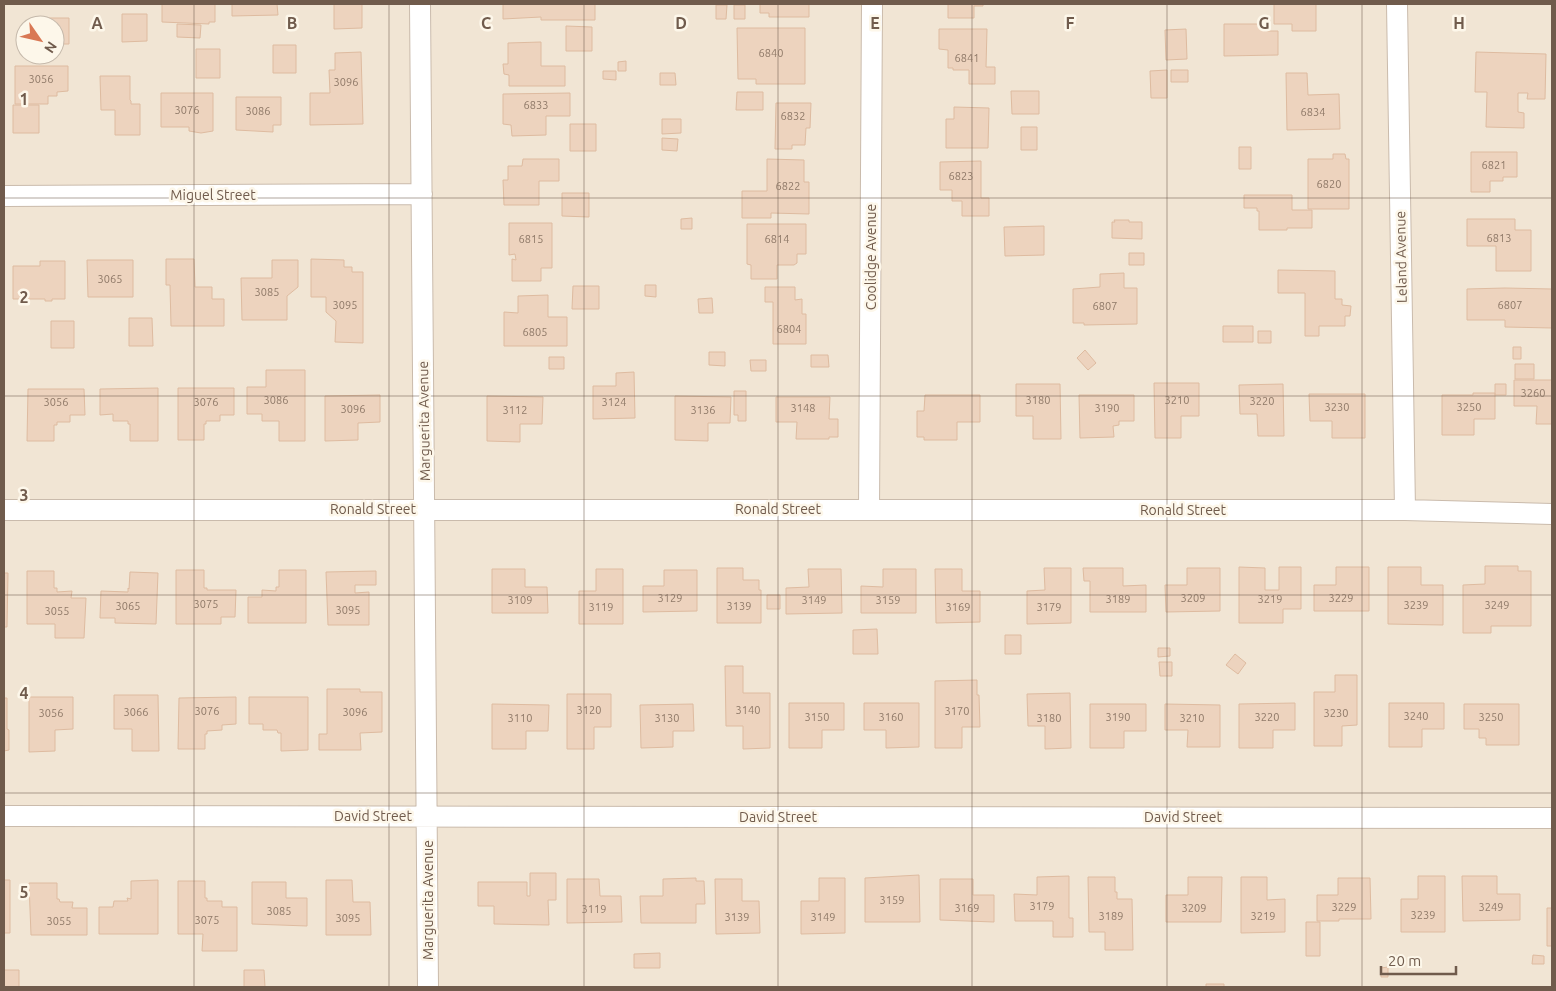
<svg xmlns="http://www.w3.org/2000/svg" width="1556" height="991" viewBox="0 0 1556 991" font-family="Ubuntu,sans-serif">
<style>
.residential{fill:#f1e5d4;fill-rule:evenodd}
.building{fill:#edd3be;stroke:#debba0}
.lines{fill:none;stroke-linecap:round;stroke-linejoin:round}
.minor-casing{stroke:#cabbac;stroke-width:22}
.minor{stroke:#fff;stroke-width:20}
.grid{fill:none;stroke:#705b4c;stroke-width:1;stroke-opacity:0.55}
.labels{text-anchor:middle;dominant-baseline:central;stroke-width:5;stroke-linejoin:round;paint-order:stroke}
.number-label{font-size:11px;fill:#8f7968}
.street-label{font-size:14px;fill:#705b4c;stroke:#fdf7ea}
.grid-label{font-size:16px;text-anchor:middle;font-weight:bold;fill:#705b4c;stroke:#fdf7ea;stroke-width:5;stroke-linejoin:round;paint-order:stroke}
</style>
<rect width="100%" height="100%" fill="#faf3e4"/>
<path class="residential" d="M4 4H1552V987H4ZM25 25H55V55H25Z"/>
<path class="building" d="M162 4H215V22H209V24L162 22Z
M232 4H277L278 15 232 16Z
M334 4H362V28L334 29Z
M503 4H595V20H541V17L503 19Z
M760 4H809V17H769V13H760Z
M948 4H983V6H974V18H948Z
M1274 4H1316V31H1292V24H1274Z
M716 5H727L726 19H716Z
M734 5H745V19H734Z
M122 14H147V41L122 42Z
M48 18H69V44H55V25H48Z
M177 24 201 25 200 38 177 37Z
M1224 24H1264V31H1278V55L1224 56Z
M566 26 592 27V51H566Z
M737 28H805V84H756V79H738Z
M939 29H987L986 67H995V84H969V70H953V68H948V50L939 49Z
M1186 29 1187 59 1166 60 1165 30Z
M541 42V66H565V86H509V75L504 74 503 64H508V43Z
M273 45H296V73H273Z
M196 49H220V78H196Z
M361 52 363 124 310 125V93H330L329 70H335V53Z
M1476 52 1546 54 1545 99H1527L1528 93H1518V112L1524 113V128L1486 127 1487 92H1475Z
M626 61V71H618V62Z
M15 66H68V91L57 92V96H48V104H15Z
M1167 70V98H1151L1150 71Z
M1171 70H1188V82H1171Z
M603 71H616V80L603 79Z
M660 73H675L676 85H660Z
M1286 73H1307L1308 95 1339 94 1340 129 1287 130Z
M100 76H130V100L131 101V104H140V135H115V110H101Z
M1011 91H1039V114H1012Z
M737 92H763V110H736Z
M161 93H213V131L201 133 189 131V127H161Z
M570 93V116H546V135L512 136 511 125 503 124V94Z
M236 97H281V125H273V132L236 130Z
M776 103H811L810 128H806L805 145H792V149H775Z
M13 105H39V133H13Z
M954 107 989 108 988 148H946V119H954Z
M662 119H681V133L662 134Z
M570 124H596V151H570Z
M1021 127H1037V150H1021Z
M662 138 678 139 677 151 662 150Z
M1239 147H1251V169H1239Z
M1471 152H1517V177H1503V181H1490V192H1471Z
M1333 154H1345L1346 159H1349V209H1308V159H1333Z
M523 159H559V181H539V205H504L503 180H508V166H522Z
M767 159 804 160V182H809V214L771 213V218H742V191H767Z
M981 161V198H989V216H962V201H952V190H940V162Z
M562 193H589V217L562 216Z
M1244 195H1292V210H1312V228H1287V230H1259V211H1257V208H1244Z
M692 218V229H681V219Z
M1467 219H1515V230H1531V271H1496V246H1467Z
M1114 220H1129V222H1142V239L1112 238V222H1115Z
M509 223H552V268H541V281H512V259L516 260 515 254 509 255Z
M747 224H806V254H797V263L794 265H777V279H751V265L747 264Z
M1044 226V255L1005 256 1004 227Z
M1129 253H1144V265H1129Z
M166 259H194L195 287H212V299H224V326H171L170 285H166Z
M311 259 344 260V267H352V272H363V343L335 342 336 321 326 312V297H311Z
M87 260H133V297H88Z
M272 260H298V287L287 296V320H242L241 278H272Z
M40 261H65V299H52V301H45V299H13V266H40Z
M1278 270 1335 271V299H1342V305L1351 306 1350 316H1345V326H1319V336H1305V293H1278Z
M1124 273V288H1137V324L1084 325V323H1073V289L1100 287V274Z
M645 285H656V297L645 296Z
M573 286H599V309H572Z
M765 287H795V300L802 299V314H806V344H773V302H765Z
M1505 288 1552 289V328L1505 327V320H1467V289Z
M548 295V317H567V346H504V312L518 313V296Z
M712 298 713 313H699L698 299Z
M129 318H152L153 346H129Z
M51 321H74V348H51Z
M1223 326H1253V342H1223Z
M1258 331H1271V343H1258Z
M1513 347H1521V359H1513Z
M1085 350 1096 363 1088 370 1077 358Z
M709 352H725V366L709 365Z
M811 355H828L829 367H811Z
M549 357H564V369H549Z
M750 360H766V371H751Z
M1515 364H1534V379H1515Z
M266 370H305V441H279V421H262V414H247V387H266Z
M634 372 635 418 593 419V386H616V373Z
M1514 380H1552V424H1536L1537 406H1514Z
M1154 383H1199V416H1181V438H1155Z
M1016 384H1060L1061 439H1033V416H1016Z
M1283 384 1284 436H1258L1257 414H1240L1239 385Z
M1495 384H1506V395H1495Z
M158 388V441H130V424H128V421H113V414L100 415V389Z
M178 388H234V415H220V421H206V424H204V440H178Z
M28 389H84L85 415H70V422H57V425H54V441H27Z
M734 391H746V421H738V415H734Z
M1473 393H1495V419H1474V435H1442V395H1473Z
M1309 394H1365V438H1332V421H1310Z
M380 395V422L358 423V440L325 441V396Z
M925 395H980V422H957V440H924V437H917V411H924Z
M1079 395H1134V421H1119V425L1113 426 1114 437 1080 438Z
M487 396 543 397 542 424H520V442L487 441Z
M675 396 731 397 730 423H708V441L675 440Z
M776 397H830L829 419H838V437H829V439H796L797 422H776Z
M1485 566H1518V571H1531V626H1491V633H1463V585L1485 584Z
M1239 567 1265 568V590H1279V567H1301V609H1283V623H1239Z
M1336 567H1369V611H1314V585H1336Z
M1388 567H1421V585H1443V625L1388 624Z
M717 568H743V580H759V590H761V623H717Z
M1044 568H1071V623L1027 624V591L1045 590Z
M1083 568H1123V586L1146 585V612H1090V581H1084Z
M1187 568H1220V611L1166 612 1165 585H1187Z
M492 569H525V587H547L548 613H492Z
M596 569H623V624H579V591H596Z
M808 569H841L842 613 786 614V588L809 587Z
M883 569H916V613H861V586L883 587Z
M935 569H962V591H980V622L936 623Z
M176 570H204V588H207V590H236L235 617H221V624H176Z
M279 570H306V623H248V597H262V590L276 591V587H279Z
M664 570H697V611L643 612V586H664Z
M27 571H54V588H57V592L72 591 71 598H86L84 638H55V624H27Z
M376 571V585H355V593L369 592V625H328L326 572Z
M130 572 158 573 156 624 115 623V618H100L101 591 128 592V588L129 589Z
M4 573H8L7 627H4Z
M767 595H780V609H767Z
M877 629 878 654H853V630Z
M1005 635H1021V654H1005Z
M1158 648H1170V656L1158 657Z
M1235 654 1246 663 1238 674 1226 665Z
M1159 662H1172V676H1160Z
M725 666H743V693H770V748L743 749V726H726Z
M1335 675H1357V725L1342 726V746H1314V692H1335Z
M977 680V695H979L980 727H962V748H935V681Z
M327 689H360V692H382V732L360 733 361 750H319V734H327Z
M1070 693 1071 748 1045 749V726H1028L1027 694Z
M567 694H611V727H594V749H567Z
M114 695H158L159 751H132V729H114Z
M29 697H73V729L55 730V751L29 752Z
M236 697V724L222 725V730L207 731V734H205V749H178L179 698Z
M249 697H308V750L281 751V733H278L277 730H263V724H249Z
M4 698H7V729L9 730V750L4 751Z
M789 703H844V730H822V748H789Z
M864 703H919V747L886 748V730H864Z
M1295 703V730H1273V748H1239V704Z
M1389 703H1444V729H1422V747H1389Z
M492 704 549 705 548 731H526V749H492Z
M693 704 694 731H673V747L641 748 640 705Z
M1090 704H1146V731H1124V748H1090Z
M1165 704 1220 705V747H1187L1188 730H1165Z
M1464 704H1519V745H1486V738H1479V729H1464Z
M530 873H556V900H548L549 925 494 924V906H478V882H527V896H530Z
M919 875 920 922H865V878Z
M1069 876V918H1073V937H1053V921H1015L1014 894 1037 895V877Z
M1418 876H1445V932H1401V899H1418Z
M1462 876H1497V894H1520V920L1463 921Z
M1088 877H1115V892H1117V899H1132L1133 950H1105V932H1089Z
M1188 877H1222L1221 922H1166V895H1188Z
M1241 877H1267V900L1285 899V932L1241 933Z
M696 878V881H704L705 904H696V923H641L640 896H663V879Z
M819 878H845V933L801 934V901H819Z
M1338 878H1370L1371 919H1339V921H1317V895H1338Z
M567 879H599L600 896H621L622 922 567 923Z
M715 879H742V901H759L760 933 716 934Z
M940 879H973V895H994V922L940 920Z
M4 880H10V933H4Z
M158 880V934H99V907H113L114 901H128L127 898 131 899V881Z
M326 880H352L353 902H370L371 935H326Z
M178 881H205V898H207V901H222V907H237V951H202L203 934H178Z
M252 882H286V898H307V926L252 924Z
M29 883H57V899H59L60 902H73L72 908H87V935H31Z
M1547 908H1552V946H1547Z
M1306 922H1320V956H1306Z
M660 953V968H634V954Z
M1533 955 1544 956V964H1532Z
M1388 967V977H1381V968Z
M4 970H19V987H4Z
M244 970H264L265 987H244Z
M1206 984H1224V987H1194H1206Z"/>
<g class="lines">
<defs>
<path id="minor" d="M420 4 428 987
M1397 4 1405 510
M4 196 422 194
M4 510H1405L1552 514
M869 510 872 4
M4 816 1552 818"/>
</defs>
<use href="#minor" class="minor-casing"/>
<use href="#minor" class="minor"/>
</g>
<path class="grid" d="M194 4V987M389 4V987M584 4V987M778 4V987M972 4V987M1167 4V987M1362 4V987M4 198H1552M4 396H1552M4 595H1552M4 793H1552"/>
<g class="labels">
<g class="number-label">
<text x="771" y="53">6840</text>
<text x="967" y="58">6841</text>
<text x="41" y="79">3056</text>
<text x="346" y="82">3096</text>
<text x="536" y="105">6833</text>
<text x="187" y="110">3076</text>
<text x="258" y="111">3086</text>
<text x="1313" y="112">6834</text>
<text x="793" y="116">6832</text>
<text x="1494" y="165">6821</text>
<text x="961" y="176">6823</text>
<text x="1329" y="184">6820</text>
<text x="788" y="186">6822</text>
<text x="1499" y="238">6813</text>
<text x="531" y="239">6815</text>
<text x="777" y="239">6814</text>
<text x="110" y="279">3065</text>
<text x="267" y="292">3085</text>
<text x="345" y="305">3095</text>
<text x="1510" y="305">6807</text>
<text x="1105" y="306">6807</text>
<text x="789" y="329">6804</text>
<text x="535" y="332">6805</text>
<text x="1533" y="393">3260</text>
<text x="276" y="400">3086</text>
<text x="1038" y="400">3180</text>
<text x="1177" y="400">3210</text>
<text x="1262" y="401">3220</text>
<text x="56" y="402">3056</text>
<text x="206" y="402">3076</text>
<text x="614" y="402">3124</text>
<text x="1337" y="407">3230</text>
<text x="1469" y="407">3250</text>
<text x="803" y="408">3148</text>
<text x="1107" y="408">3190</text>
<text x="353" y="409">3096</text>
<text x="515" y="410">3112</text>
<text x="703" y="410">3136</text>
<text x="670" y="598">3129</text>
<text x="1193" y="598">3209</text>
<text x="1341" y="598">3229</text>
<text x="1118" y="599">3189</text>
<text x="1270" y="599">3219</text>
<text x="520" y="600">3109</text>
<text x="814" y="600">3149</text>
<text x="888" y="600">3159</text>
<text x="206" y="604">3075</text>
<text x="1416" y="605">3239</text>
<text x="1497" y="605">3249</text>
<text x="128" y="606">3065</text>
<text x="739" y="606">3139</text>
<text x="601" y="607">3119</text>
<text x="958" y="607">3169</text>
<text x="1049" y="607">3179</text>
<text x="348" y="610">3095</text>
<text x="57" y="611">3055</text>
<text x="589" y="710">3120</text>
<text x="748" y="710">3140</text>
<text x="207" y="711">3076</text>
<text x="957" y="711">3170</text>
<text x="136" y="712">3066</text>
<text x="355" y="712">3096</text>
<text x="51" y="713">3056</text>
<text x="1336" y="713">3230</text>
<text x="1416" y="716">3240</text>
<text x="817" y="717">3150</text>
<text x="891" y="717">3160</text>
<text x="1118" y="717">3190</text>
<text x="1267" y="717">3220</text>
<text x="1491" y="717">3250</text>
<text x="520" y="718">3110</text>
<text x="667" y="718">3130</text>
<text x="1049" y="718">3180</text>
<text x="1192" y="718">3210</text>
<text x="892" y="900">3159</text>
<text x="1042" y="906">3179</text>
<text x="1344" y="907">3229</text>
<text x="1491" y="907">3249</text>
<text x="967" y="908">3169</text>
<text x="1194" y="908">3209</text>
<text x="594" y="909">3119</text>
<text x="279" y="911">3085</text>
<text x="1423" y="915">3239</text>
<text x="1111" y="916">3189</text>
<text x="1263" y="916">3219</text>
<text x="737" y="917">3139</text>
<text x="823" y="917">3149</text>
<text x="348" y="918">3095</text>
<text x="207" y="920">3075</text>
<text x="59" y="921">3055</text>
</g>
<g class="street-label">
<text x="213" y="195">Miguel Street</text>
<text transform="translate(871 257) rotate(-90)">Coolidge Avenue</text>
<text transform="translate(1401 257) rotate(-91)">Leland Avenue</text>
<text transform="translate(424 421) rotate(-91)">Marguerita Avenue</text>
<text x="373" y="509">Ronald Street</text>
<text x="778" y="509">Ronald Street</text>
<text x="1183" y="510">Ronald Street</text>
<text x="373" y="816">David Street</text>
<text x="778" y="817">David Street</text>
<text x="1183" y="817">David Street</text>
<text transform="translate(428 900) rotate(-90)">Marguerita Avenue</text>
</g>
</g>
<g class="grid-label">
<text x="97" y="29">A</text>
<text x="292" y="29">B</text>
<text x="486" y="29">C</text>
<text x="681" y="29">D</text>
<text x="875" y="29">E</text>
<text x="1070" y="29">F</text>
<text x="1264" y="29">G</text>
<text x="1459" y="29">H</text>
<text x="24" y="105">1</text>
<text x="24" y="303">2</text>
<text x="24" y="501">3</text>
<text x="24" y="699">4</text>
<text x="24" y="898">5</text>
</g>
<rect width="1556" height="991" fill="none" stroke="#705b4c" stroke-width="10"/>
<g transform="translate(40 40) rotate(124)"><circle r="24" fill="#fdf7ea" stroke="#c5b9ab"/>
<path d="M0-4L9 19L0 12L-9 19Z" fill="#d97854"/>
<text y="-8" font-size="14" font-weight="bold" text-anchor="middle" fill="#705b4c">N</text>
</g>
<path d="M1381 966v8h75v-8" fill="none" stroke="#705b4c" stroke-width="2.5"/>
<text x="1388" y="966" font-size="15" fill="#705b4c" stroke="#fdf7ea" stroke-width="4" paint-order="stroke">20 m</text>
</svg>
